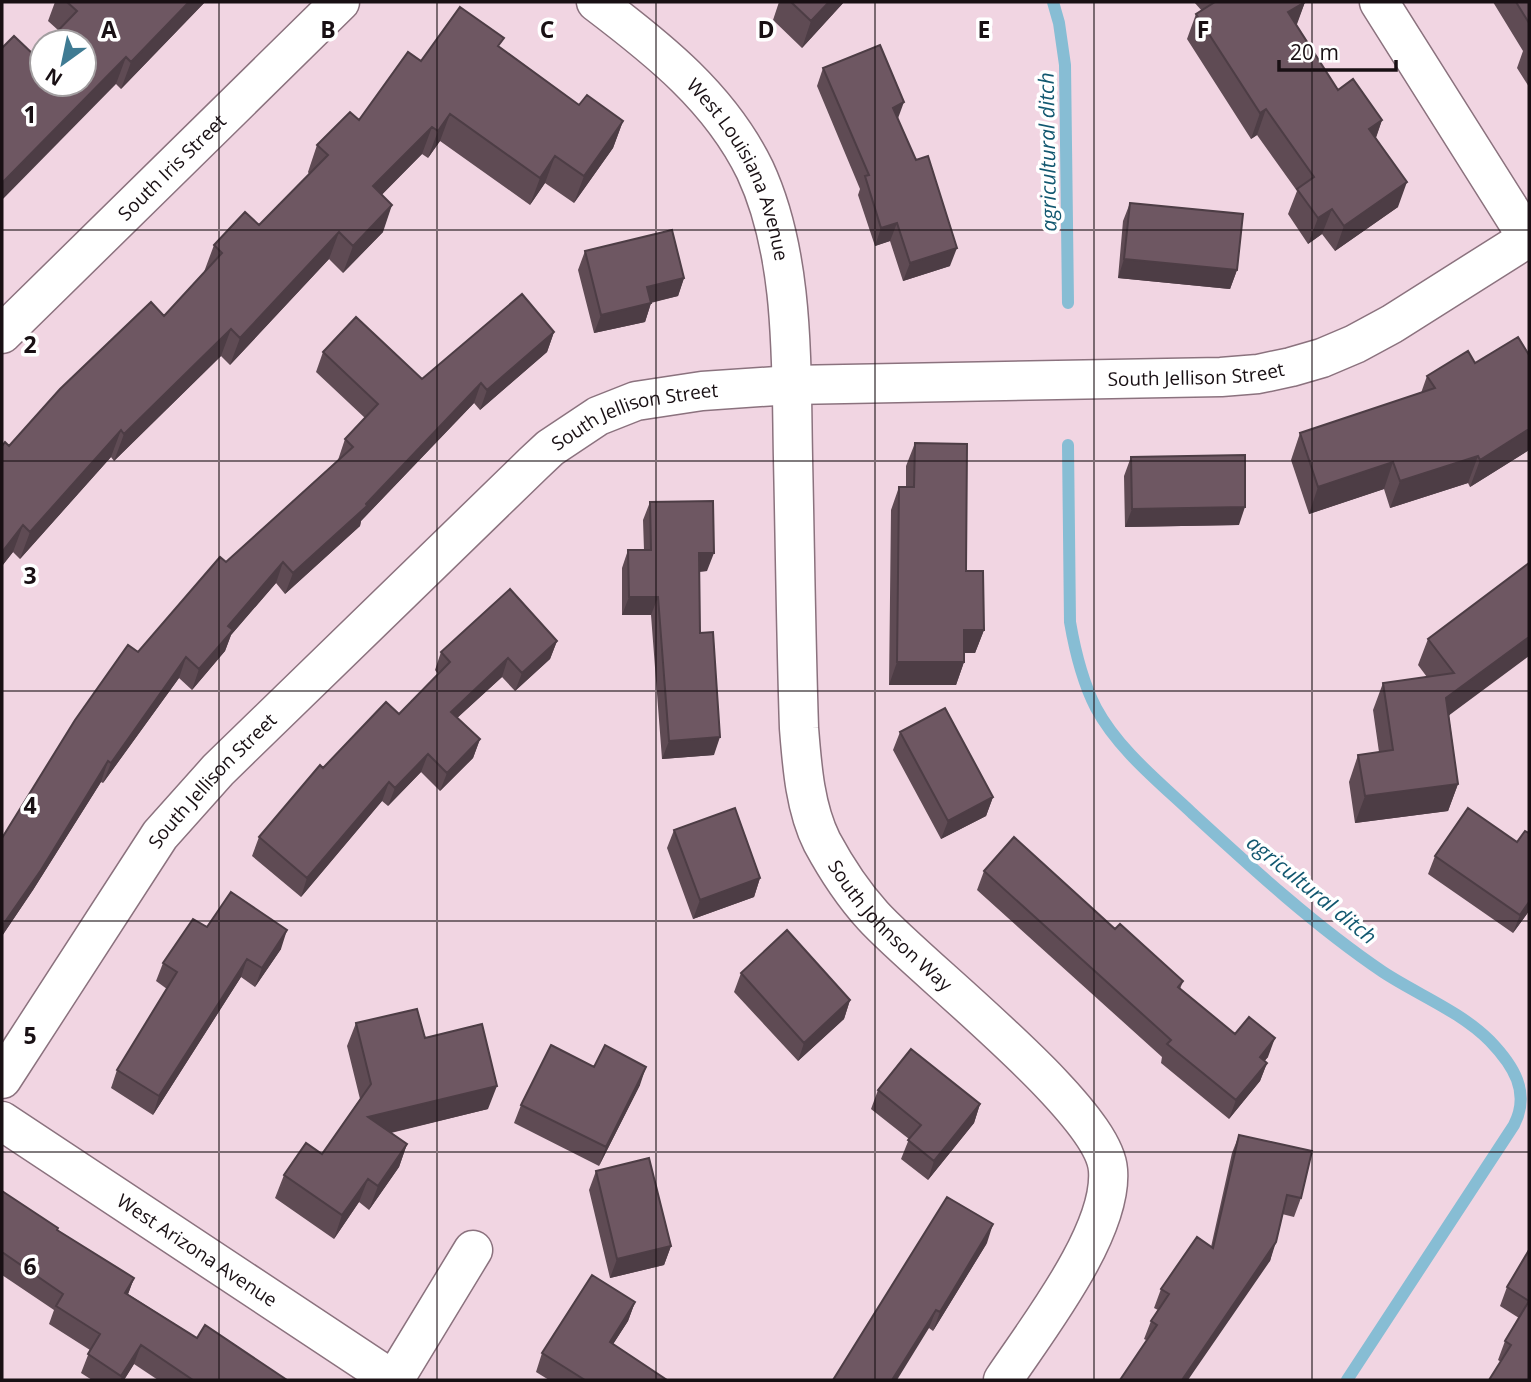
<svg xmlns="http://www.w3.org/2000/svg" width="1531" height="1382" viewBox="0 0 1531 1382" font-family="'Open Sans',sans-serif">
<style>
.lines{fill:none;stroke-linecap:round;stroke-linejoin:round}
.stream{stroke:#87bdd4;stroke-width:12}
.street-casing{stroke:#8b727e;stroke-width:41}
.street{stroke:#fff;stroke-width:38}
.wall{fill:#5f4b54}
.shaded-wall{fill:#4d3d45}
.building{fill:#6e5762;stroke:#4d3d45;stroke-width:2}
.grid{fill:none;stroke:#191014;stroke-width:2;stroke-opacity:0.55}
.labels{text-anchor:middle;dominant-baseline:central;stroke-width:7;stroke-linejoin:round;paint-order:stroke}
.street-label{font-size:19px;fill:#191014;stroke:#fff}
.water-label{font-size:21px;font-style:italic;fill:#125870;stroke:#fff}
.grid-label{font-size:23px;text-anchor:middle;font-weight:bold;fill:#191014;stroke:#fff;stroke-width:7;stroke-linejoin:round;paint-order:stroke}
</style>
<rect width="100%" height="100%" fill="#f1d5e2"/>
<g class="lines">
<path class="stream" d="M1053 2 1059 23 1065 65 1068 303
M1068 445 1070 622C1075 651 1082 681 1096 708 1118 749 1158 781 1192 813 1253 869 1315 926 1383 972 1418 995 1460 1011 1490 1041 1513 1065 1531 1092 1514 1125L1347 1380"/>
<defs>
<g id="street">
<path id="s1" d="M596 2C658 49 720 98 755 170 795 256 791 364 793 458 795 548 796 638 799 728 802 766 805 808 822 842 836 868 853 894 873 916 920 968 1104 1109 1108 1170 1113 1232 1037 1329 1003 1380"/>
<path d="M1379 2 1529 240"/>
<path id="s2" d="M2 334 340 2"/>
<path id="s3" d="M2 1079 160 835 218 770 534 463 550 448 598 416 636 401 702 391 791 385 1221 377 1258 374 1291 367 1322 358 1355 344 1392 324 1528 238"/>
<path id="s4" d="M2 1121 393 1380"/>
<path d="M394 1380 473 1250"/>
</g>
</defs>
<use href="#street" class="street-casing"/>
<use href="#street" class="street"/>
</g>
<path class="wall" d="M55 2H205L121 89 116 84 34 55 58 30 48 21Z
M779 2H844L802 48 773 20Z
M1194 2H1305L1296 25 1338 90 1382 120 1376 138 1398 207 1335 251 1322 234 1308 244 1288 214 1297 191 1257 135 1251 139 1187 39 1196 14 1202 11Z
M1493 2H1529V87L1517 68 1523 51Z
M500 47 579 105 623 121 613 148 574 203 545 183 530 205 440 141 428 158 422 154 382 194 383 232 343 273 329 259 230 365 221 356 114 461 111 457 20 559 13 552 2 566V446H9L164 316 204 272 214 245 259 225 309 174 308 172 317 145 359 120 421 61Z
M823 68 898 119 950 266 903 281 890 241 875 246 858 195 860 189 817 86Z
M1130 203 1237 270 1230 289 1118 278 1123 221Z
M585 251 684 278 678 296 651 303 645 322 594 333 578 270Z
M554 332 547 352 480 410 474 403 361 521 360 526 285 594 276 583 231 635 225 651 192 690 179 678 103 783 101 782 33 890 2 936V838L138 652 226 562 338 460 345 439 365 418 316 372 323 352 422 379Z
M1529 355V450L1470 487 1468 483 1390 508 1384 489 1309 514 1291 460 1300 433 1421 393 1427 376 1475 363Z
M915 443 966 571 984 630 975 653H964V662L956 685H889L891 510 899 487H906V466Z
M1131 457 1239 525 1125 527 1124 476Z
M650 502 707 571 699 572 700 633 714 755 662 759 651 615H622V568L628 550H644L643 520Z
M1529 563 1449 716 1458 784 1448 811 1355 823 1349 782 1358 755 1379 752 1373 710 1383 683 1427 677 1418 665 1428 639Z
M557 641 550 659 515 691 502 677 457 718 480 739 473 758 440 791 421 772 388 806 382 801 301 897 252 856 259 837 323 768 399 714 438 674 435 670 441 652Z
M900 732 993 797 986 816 941 839 893 750Z
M674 830 760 878 754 897 693 919 667 848Z
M1529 833V911L1513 933 1428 874 1435 856 1517 842Z
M984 871 1115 929 1183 981 1180 989 1235 1034 1268 1057 1264 1061 1267 1063 1260 1081 1229 1119 1161 1063 1162 1057 977 890Z
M207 927 281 949 255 987 241 977 153 1115 111 1088 117 1070 167 989 156 981 163 963Z
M741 973 850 1000 844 1019 798 1061 734 992Z
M356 1023 425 1038 488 1109 391 1133 407 1144 399 1167 369 1210 359 1202 334 1239 275 1198 284 1175 322 1154 360 1099 347 1046Z
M594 1067 640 1085 599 1166 514 1123 521 1105Z
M878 1090 980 1104 974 1123 928 1180 901 1159 909 1139 871 1109Z
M1239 1135 1301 1198 1294 1217 1282 1214 1270 1261 1146 1340 1144 1339 1151 1321 1158 1310 1154 1308 1161 1289 1211 1247 1232 1153Z
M596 1171 671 1246 664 1265 610 1278 589 1190Z
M2 1191 57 1230 134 1278 128 1294 197 1338 287 1380H158L134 1364 124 1380H92L81 1373 90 1350 49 1324 54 1310 2 1275Z
M987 1243 933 1331 929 1328 833 1380Z
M1529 1250V1380L1498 1360 1505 1341 1519 1318 1500 1306 1507 1287Z
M635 1302 628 1321 613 1344 667 1380H549L536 1372 542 1353Z"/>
<path class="shaded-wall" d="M189 2H205L121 89 131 62Z
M829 2H844L802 48 811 21Z
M1305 2 1296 27 1288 12Z
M126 57 116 84 2 200V183Z
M904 102 897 121 893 108Z
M1266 109 1257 135 1251 139 1260 113Z
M450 114 440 141 428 158 438 131Z
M1382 120 1373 145 1369 129Z
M623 121 613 148 574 203 584 176Z
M432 127 422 154 364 213 373 186Z
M555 156 545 183 530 205 540 178Z
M1407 182 1398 207 1335 251 1344 226Z
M392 205 383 232 343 273 353 246Z
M1332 209 1322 234 1308 244 1318 218Z
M897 223 890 241 875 246 881 228Z
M339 232 329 259 230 365 240 338Z
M957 248 950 266 903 281 910 263Z
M1124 259 1237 270 1230 289 1118 278Z
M684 278 678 296 640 305 647 287Z
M651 303 645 322 594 333 601 315Z
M231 329 221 356 114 461 124 434Z
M554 332 547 352 480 410 487 390Z
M481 383 474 403 361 521 360 526 285 594 293 573 366 504Z
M1529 429V450L1470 487 1480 460Z
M121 430 111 457 20 559 30 532Z
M1478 456 1468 483 1390 508 1400 481Z
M1393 462 1384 489 1309 514 1318 487Z
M1245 507 1239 525 1125 527 1132 509Z
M23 525 13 552 2 566V552Z
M699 553H714L707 571 693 572Z
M283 562 276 583 231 635 225 651 192 690 199 669 228 626Z
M629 597H658L651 615H622Z
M964 630H984L975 653H956Z
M1529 637V656L1436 725 1446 698Z
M557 641 550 659 515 691 522 673Z
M186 657 179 678 103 783 111 763Z
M508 658 502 677 444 730 451 712Z
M897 662H964L956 685H889Z
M720 737 714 755 662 759 669 741Z
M480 739 473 758 440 791 447 773Z
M428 754 421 772 388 806 395 788Z
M108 761 101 782 33 890 2 936V926Z
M389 782 382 801 301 897 307 878Z
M1458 784 1448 811 1355 823 1365 796Z
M993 797 986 816 941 839 948 821Z
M760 878 754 897 693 919 700 900Z
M1529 902V911L1513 933 1520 915Z
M287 930 281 949 255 987 262 968Z
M247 959 241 977 153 1115 159 1096Z
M850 1000 844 1019 798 1061 804 1043Z
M1275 1038 1268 1057 1253 1075 1260 1057Z
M1267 1063 1260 1081 1229 1119 1236 1100Z
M646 1067 640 1085 599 1166 606 1147Z
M497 1086 488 1109 360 1140 368 1117Z
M980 1104 974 1123 928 1180 934 1161Z
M407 1144 399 1167 369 1210 378 1186Z
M368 1179 359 1202 334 1239 342 1215Z
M993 1224 987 1243 933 1331 940 1312Z
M1276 1242 1270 1261 1188 1380H1182Z
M671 1246 664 1265 610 1278 617 1259Z
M134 1278 127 1297 125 1293Z
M635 1302 628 1321 603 1360 610 1342Z
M936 1310 929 1328 897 1380H892Z
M141 1345 134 1364 124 1380H120Z"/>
<path class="building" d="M67 2H189L131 62 126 57 2 183V48L14 36 34 55 42 47V84H84V42H47L77 11Z
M791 2H829L811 21Z
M1215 2H1305L1288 12 1338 90 1353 79 1382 120 1369 129 1407 182 1344 226 1332 209 1318 218 1297 189 1314 177 1266 109 1260 113 1196 14Z
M1516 2H1529V23Z
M460 7 504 38 498 46 579 105 587 95 623 121 584 176 555 156 540 178 450 114 438 131 432 127 373 186 392 205 353 246 339 232 240 338 231 329 124 434 121 430 30 532 23 525 2 552V446L5 442 9 446 60 389 151 302 164 316 222 253 214 245 245 212 259 225 328 155 317 145 350 112 359 120 408 52 421 61Z
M880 45 904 102 893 108 916 160 928 156 957 248 910 263 897 223 881 228 865 176 869 175 823 68Z
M1130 203 1243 214 1237 270 1124 259Z
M672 230 684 278 647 287 651 303 601 315 585 251Z
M522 294 554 332 487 390 481 383 366 504 367 506 293 573 283 562 228 626 233 630 199 669 186 657 111 763 108 761 41 870 2 926V838L75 720 128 645 138 652 220 557 226 562 353 447 345 439 378 404 323 352 356 317 422 379Z
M1518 337 1529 355V429L1480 460 1478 456 1400 481 1393 462 1318 487 1300 433 1435 388 1427 376 1468 351 1475 363Z
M915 443 967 444 966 571H983L984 630H964V662H897L899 487H914Z
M1245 455V507L1132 509 1131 457Z
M713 501 714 553H699L700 633 713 632 720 737 669 741 658 597H629L628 550H651L650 502Z
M1529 563V637L1446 698 1458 784 1365 796 1358 755 1393 750 1383 683 1454 673 1428 639Z
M510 589 557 641 522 673 508 658 451 712 480 739 447 773 428 754 395 788 389 782 307 878 259 837 320 765 323 768 386 702 399 714 450 662 441 652Z
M945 708 993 797 948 821 900 732Z
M735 808 760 878 700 900 674 830Z
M1468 808 1517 842 1525 831 1529 833V902L1520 915 1435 856Z
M1014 837 1115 929 1120 924 1183 981 1178 987 1235 1034 1249 1017 1275 1038 1260 1057 1267 1063 1236 1100 1167 1044 1171 1040 984 871Z
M231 892 287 930 262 968 247 959 159 1096 117 1070 177 972 163 963 193 919 207 927Z
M787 930 850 1000 804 1043 741 973Z
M417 1009 425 1038 482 1024 497 1086 368 1117 407 1144 378 1186 368 1179 342 1215 284 1175 306 1143 322 1154 371 1084 356 1023Z
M551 1045 594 1067 605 1045 646 1067 606 1147 521 1105Z
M911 1049 980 1104 934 1161 908 1140 921 1125 878 1090Z
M1239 1135 1312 1151 1301 1198 1287 1195 1276 1242 1182 1380H1120L1157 1325 1151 1321 1169 1294 1161 1289 1197 1237 1213 1248Z
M649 1158 671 1246 617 1259 596 1171Z
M2 1191 58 1228 57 1230 134 1278 125 1293 197 1338 205 1325 287 1380H193L141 1345 121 1376 88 1354 100 1334 56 1306 63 1294 2 1252Z
M947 1197 993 1224 940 1312 936 1310 892 1380H833Z
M1529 1250V1301L1507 1287Z
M592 1275 635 1302 610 1342 667 1380H585L542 1353Z
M1529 1301V1380H1489L1511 1345 1505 1341Z"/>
<path class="grid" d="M219 2V1380M437 2V1380M656 2V1380M875 2V1380M1094 2V1380M1312 2V1380M2 230H1529M2 461H1529M2 691H1529M2 921H1529M2 1152H1529"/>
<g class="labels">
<g class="street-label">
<text stroke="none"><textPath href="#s2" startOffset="238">South Iris Street</textPath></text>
<text stroke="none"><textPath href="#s1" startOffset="226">West Louisiana Avenue</textPath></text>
<text stroke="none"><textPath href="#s3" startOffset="1500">South Jellison Street</textPath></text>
<text stroke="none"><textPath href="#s3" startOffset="933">South Jellison Street</textPath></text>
<text stroke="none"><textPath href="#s3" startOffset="366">South Jellison Street</textPath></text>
<text stroke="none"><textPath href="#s1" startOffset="1022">South Johnson Way</textPath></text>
<text stroke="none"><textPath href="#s4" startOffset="234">West Arizona Avenue</textPath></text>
</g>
<g class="water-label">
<text transform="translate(1047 152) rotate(-91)">agricultural ditch</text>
<text transform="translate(1312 889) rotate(39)">agricultural ditch</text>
</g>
</g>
<g class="grid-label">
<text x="109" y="38">A</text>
<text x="328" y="38">B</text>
<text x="547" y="38">C</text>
<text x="766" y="38">D</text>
<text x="984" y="38">E</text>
<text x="1203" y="38">F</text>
<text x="30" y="123">1</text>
<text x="30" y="353">2</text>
<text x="30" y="584">3</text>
<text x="30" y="814">4</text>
<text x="30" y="1044">5</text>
<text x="30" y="1275">6</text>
</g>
<rect width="1531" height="1382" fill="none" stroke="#191014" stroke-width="7"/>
<g transform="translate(63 63) rotate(213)"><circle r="33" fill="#ffffff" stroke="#a39fa1" stroke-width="2"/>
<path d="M0-5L12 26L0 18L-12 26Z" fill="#3f7b93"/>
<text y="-10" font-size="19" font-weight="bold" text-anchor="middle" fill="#191014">N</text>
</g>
<path d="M1279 60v10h117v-10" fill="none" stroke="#191014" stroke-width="3.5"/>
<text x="1290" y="60" font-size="21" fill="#191014" stroke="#ffffff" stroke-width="5" paint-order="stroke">20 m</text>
</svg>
